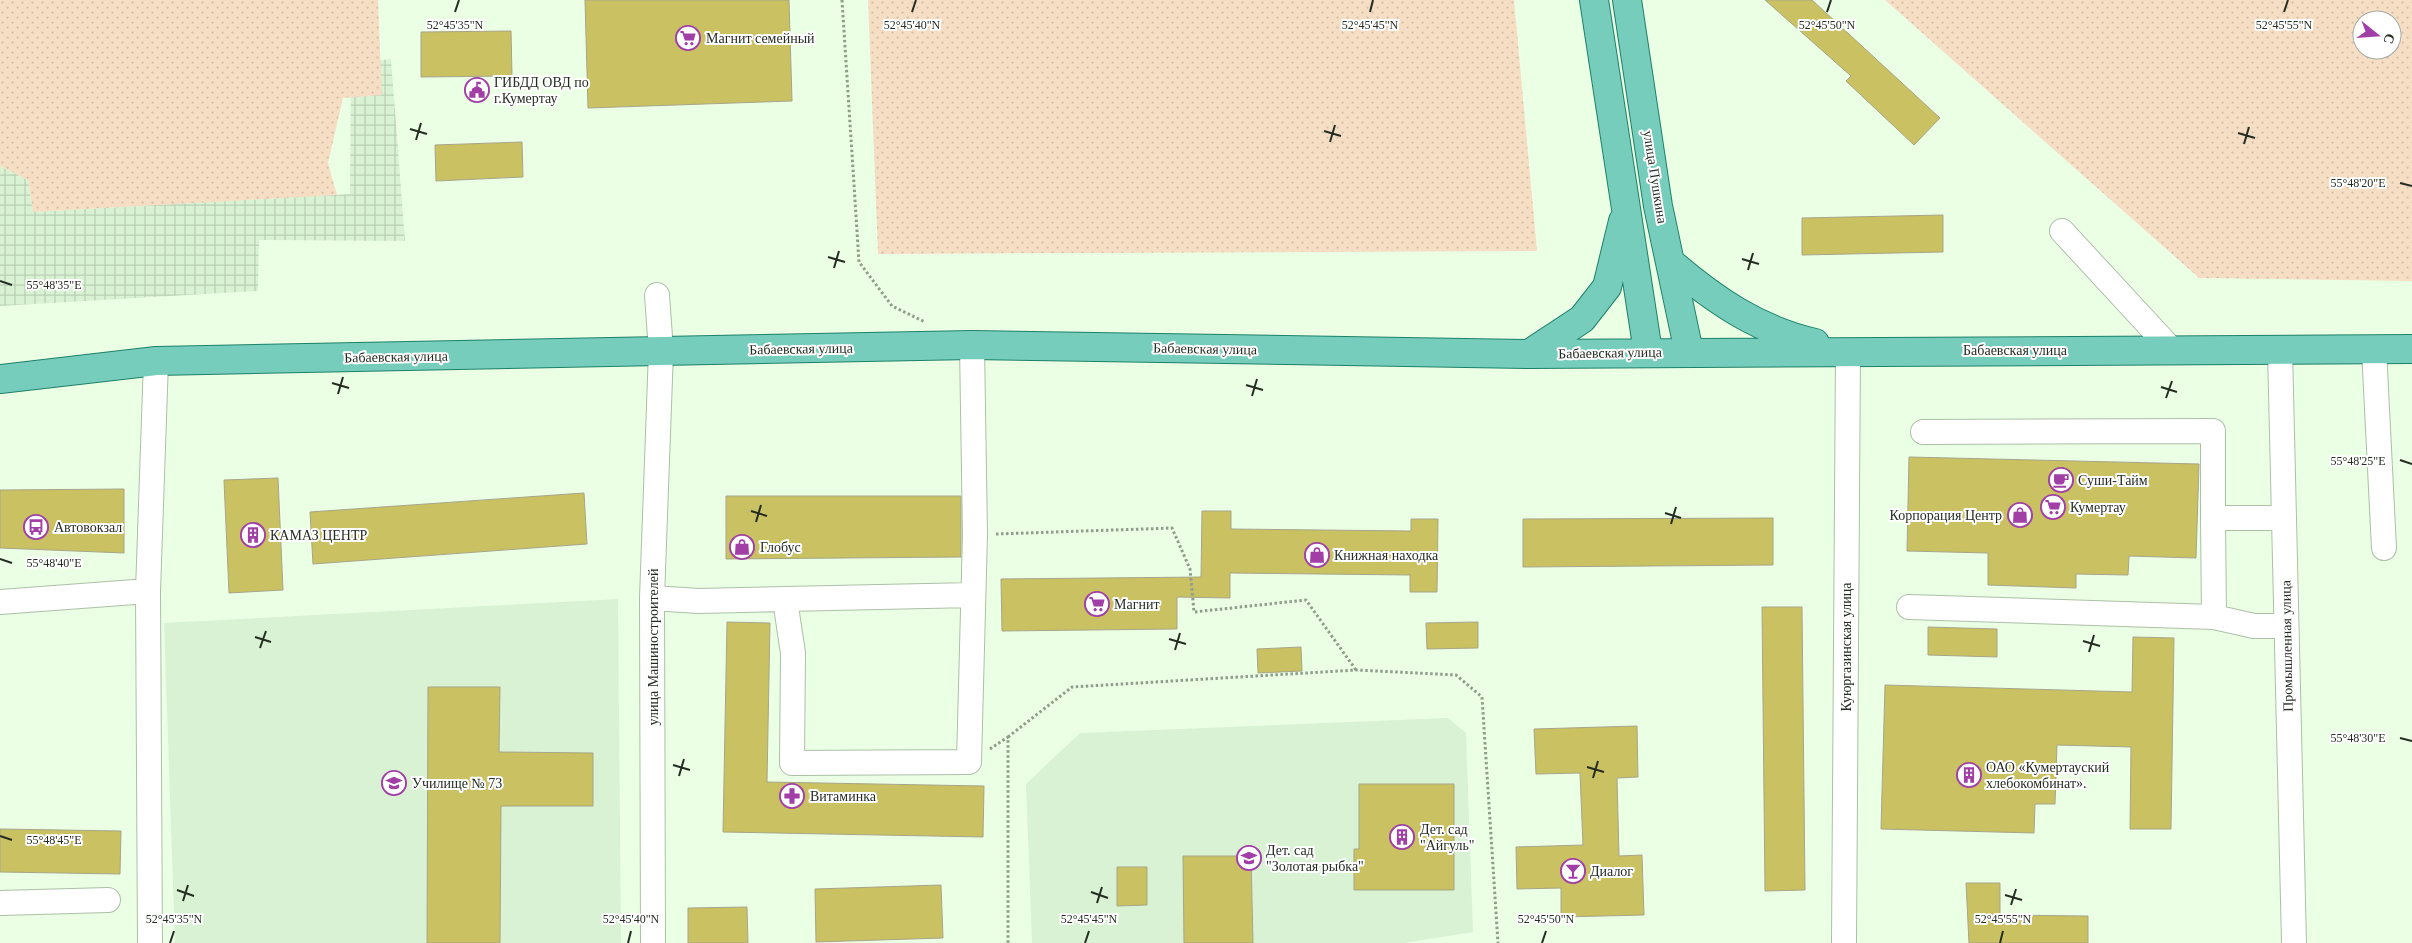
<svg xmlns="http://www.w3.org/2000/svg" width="2412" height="943" viewBox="0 0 2412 943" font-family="'Times New Roman',serif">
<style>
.built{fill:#d9f2d3}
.industrial{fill:url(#industrial-grid)}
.grass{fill:url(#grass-dots);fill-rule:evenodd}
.building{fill:#c9c162;stroke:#a7a589}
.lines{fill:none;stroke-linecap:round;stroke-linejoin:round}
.minor-casing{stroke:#acbfa7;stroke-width:26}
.major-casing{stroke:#1e8069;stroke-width:30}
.path{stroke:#8f9d8a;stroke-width:3;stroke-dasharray:2.5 2.5;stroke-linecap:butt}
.minor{stroke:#fff;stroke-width:24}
.major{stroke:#76cdbb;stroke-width:28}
.ticks{fill:none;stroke:#252d23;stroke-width:2}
.labels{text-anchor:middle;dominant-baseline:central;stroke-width:4;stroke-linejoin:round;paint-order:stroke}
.poi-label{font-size:14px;fill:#252d23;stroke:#fff;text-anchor:start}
.street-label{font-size:14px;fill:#252d23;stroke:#fff}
.ticks-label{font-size:12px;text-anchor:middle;fill:#252d23;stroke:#fff;stroke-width:4;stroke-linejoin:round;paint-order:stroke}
</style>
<defs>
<pattern id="industrial-grid" width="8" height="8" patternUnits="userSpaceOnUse" patternTransform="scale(1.25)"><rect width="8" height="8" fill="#d9f2d3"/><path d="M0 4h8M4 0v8" fill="none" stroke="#bad0b5"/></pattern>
<pattern id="grass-dots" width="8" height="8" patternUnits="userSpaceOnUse" patternTransform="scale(1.25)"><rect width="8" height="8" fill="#f6dec4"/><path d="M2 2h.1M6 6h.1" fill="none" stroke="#d3bfa8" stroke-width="1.8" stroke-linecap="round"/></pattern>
</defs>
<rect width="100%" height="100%" fill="#ebffe5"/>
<path class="built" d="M618 599 621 943H175L164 623Z
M1448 718 1466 733 1473 932 1404 943H1032L1026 784 1080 733Z"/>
<path class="industrial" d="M391 59 405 241 259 240 258 291 0 306V166L28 180 33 212 350 194 351 63Z"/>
<path class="grass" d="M0 0H378L382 95 343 98 328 163 337 195 33 212 28 180 0 166Z
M868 0H1514L1537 251 878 254Z
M1885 0H2412V281L2199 278ZM2362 20H2392V50H2362Z"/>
<path class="building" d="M585 0H789L792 101 588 108Z
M1765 0H1812L1940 118 1914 145 1846 81 1851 76Z
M511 31 512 76 421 77V32Z
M522 142 523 177 436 181 435 145Z
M1943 215V252L1802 255V218Z
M1909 457 2199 464 2196 558 2129 556 2128 575 2076 574V588L1988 585V553L1907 551Z
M278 478 283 590 229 593 224 480Z
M124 489V553L0 548V490Z
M584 493 587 544 313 564 310 512Z
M726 496H961V557L726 559Z
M1202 511H1231V529L1411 531V519H1438L1437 592H1410V575L1230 573V598L1177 597V629L1002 631 1001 579 1201 577Z
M1773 518V565L1523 567V519Z
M1762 607H1802L1805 890 1765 891Z
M727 622 770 623 767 782 984 786 983 837 723 832Z
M1478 622V648L1427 649 1426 623Z
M1928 627 1997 629V657L1928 655Z
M2133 637 2174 638 2171 829H2130L2131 747 2057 745 2055 804H2035L2034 833 1881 829 1885 685 2132 692Z
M1301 647 1302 671 1258 673 1257 649Z
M428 687H500L499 752 593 753V806H501L500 943H427Z
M1637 726 1638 777 1617 778 1619 856 1642 855 1644 915 1561 917V888L1517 889 1516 847 1583 845 1580 773 1536 774 1534 729Z
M1359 784H1454V890H1354V849H1359Z
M0 829 121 831 120 874 0 872Z
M1183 856H1251L1253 943H1184Z
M1117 867H1147V905L1117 906Z
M1966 883H2000V915L2088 916V943H1969Z
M941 885 943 938 816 942 815 889Z
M747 907 748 943H688V908Z"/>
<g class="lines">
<defs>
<path id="minor" d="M2062 231 2171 349
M2280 349 2294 943
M2374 349 2384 548
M1923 432 2213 431V518H2284
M652 598 699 601 973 595
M785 600 793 653 792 763 969 762 975 534 972 345
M0 602 148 591
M1909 607 2214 617 2213 518
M2214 617 2254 626H2286
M0 903 108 900
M150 943 148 591 156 361
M653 943 652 598 661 351 657 295
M1844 943 1848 351"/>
<path id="major" d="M1594 0 1648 352
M1627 0 1658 206 1689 352
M1670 262C1714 300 1758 330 1815 343
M1529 354 1582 319 1607 287 1623 221
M0 379 156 361 972 345 1529 354 2412 349"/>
</defs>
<use href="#minor" class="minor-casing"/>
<use href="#major" class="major-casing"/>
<path class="path" d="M842 0 859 262 892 306 925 322
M996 534 1172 528 1190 569 1194 612 1306 600 1356 670
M1008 737 1072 687 1356 670 1456 675 1482 697 1498 943
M990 749 1008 737V943"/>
<use href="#minor" class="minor"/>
<use href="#major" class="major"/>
</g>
<path class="ticks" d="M455 12 459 0M912 12 916 0M1370 12 1373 0M1827 12 1831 0M2284 12 2288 0M410 129 427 134M1324 131 1341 136M2238 133 2255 138M416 140 421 123M1330 142 1335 125M2244 144 2249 127M2400 183 2412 186M828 257 845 262M1742 259 1759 264M834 268 839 251M1748 270 1753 253M0 281 12 285M332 383 349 388M1246 385 1263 390M2161 387 2177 392M338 394 343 377M1252 396 1257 379M2166 398 2172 381M2400 460 2412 464M751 511 767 516M1665 513 1681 518M756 522 761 505M1671 524 1676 507M0 559 12 563M255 637 271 642M1169 639 1186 644M2083 641 2100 646M260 648 266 631M1175 650 1180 633M2089 652 2094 635M2400 738 2412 741M673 765 690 770M1587 767 1604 772M679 776 684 759M1593 778 1598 761M0 836 12 840M177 890 194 896M1091 892 1108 898M2005 895 2022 900M183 901 188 885M1097 903 1102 887M2011 905 2016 889M170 943 174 931M628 943 631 931M1085 943 1089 931M1542 943 1546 931M2000 943 2003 931"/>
<defs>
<symbol id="supermarket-ring" viewBox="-11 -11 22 22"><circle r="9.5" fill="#fff" stroke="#a13fa6" stroke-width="1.5"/><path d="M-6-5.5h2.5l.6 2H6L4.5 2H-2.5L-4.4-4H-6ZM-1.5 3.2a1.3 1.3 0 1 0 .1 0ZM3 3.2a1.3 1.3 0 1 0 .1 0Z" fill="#a13fa6"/></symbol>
<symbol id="civic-ring" viewBox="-11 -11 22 22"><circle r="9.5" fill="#fff" stroke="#a13fa6" stroke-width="1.5"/><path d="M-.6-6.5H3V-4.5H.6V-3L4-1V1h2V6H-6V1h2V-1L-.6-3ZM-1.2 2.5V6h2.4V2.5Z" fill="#a13fa6"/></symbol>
<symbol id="cafe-ring" viewBox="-11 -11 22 22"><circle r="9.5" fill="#fff" stroke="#a13fa6" stroke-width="1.5"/><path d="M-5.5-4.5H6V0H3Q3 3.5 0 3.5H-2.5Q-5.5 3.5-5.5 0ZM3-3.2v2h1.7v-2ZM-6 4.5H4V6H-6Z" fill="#a13fa6"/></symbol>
<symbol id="shop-ring" viewBox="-11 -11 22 22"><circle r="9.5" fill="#fff" stroke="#a13fa6" stroke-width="1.5"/><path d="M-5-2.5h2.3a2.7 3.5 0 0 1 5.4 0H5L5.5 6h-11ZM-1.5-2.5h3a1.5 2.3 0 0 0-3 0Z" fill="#a13fa6"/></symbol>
<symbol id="bus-ring" viewBox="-11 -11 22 22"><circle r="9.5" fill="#fff" stroke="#a13fa6" stroke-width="1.5"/><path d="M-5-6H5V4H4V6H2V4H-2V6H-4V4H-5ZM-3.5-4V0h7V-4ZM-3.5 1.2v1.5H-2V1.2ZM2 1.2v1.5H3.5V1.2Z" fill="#a13fa6"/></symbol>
<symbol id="building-ring" viewBox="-11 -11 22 22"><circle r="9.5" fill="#fff" stroke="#a13fa6" stroke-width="1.5"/><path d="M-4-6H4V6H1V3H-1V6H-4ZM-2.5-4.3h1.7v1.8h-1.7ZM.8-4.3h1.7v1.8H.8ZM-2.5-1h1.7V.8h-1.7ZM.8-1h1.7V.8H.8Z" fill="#a13fa6"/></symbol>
<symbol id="university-ring" viewBox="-11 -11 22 22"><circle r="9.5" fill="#fff" stroke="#a13fa6" stroke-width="1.5"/><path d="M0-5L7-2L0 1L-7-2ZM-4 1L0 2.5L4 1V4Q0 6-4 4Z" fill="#a13fa6"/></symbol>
<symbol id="pharmacy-ring" viewBox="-11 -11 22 22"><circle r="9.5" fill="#fff" stroke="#a13fa6" stroke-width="1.5"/><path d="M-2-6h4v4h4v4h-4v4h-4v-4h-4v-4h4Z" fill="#a13fa6"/></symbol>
<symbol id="school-ring" viewBox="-11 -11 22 22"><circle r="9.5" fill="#fff" stroke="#a13fa6" stroke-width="1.5"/><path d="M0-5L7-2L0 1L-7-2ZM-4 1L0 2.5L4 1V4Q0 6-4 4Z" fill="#a13fa6"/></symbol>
<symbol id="bar-ring" viewBox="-11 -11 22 22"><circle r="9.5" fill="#fff" stroke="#a13fa6" stroke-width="1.5"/><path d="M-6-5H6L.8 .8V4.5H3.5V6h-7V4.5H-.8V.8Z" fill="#a13fa6"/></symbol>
</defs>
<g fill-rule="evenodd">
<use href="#supermarket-ring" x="674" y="24" width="28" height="28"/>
<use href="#civic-ring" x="463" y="76" width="28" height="28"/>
<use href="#cafe-ring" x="2047" y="466" width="28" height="28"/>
<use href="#supermarket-ring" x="2039" y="493" width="28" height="28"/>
<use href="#shop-ring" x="2006" y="501" width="28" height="28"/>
<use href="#bus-ring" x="22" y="513" width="28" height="28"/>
<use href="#building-ring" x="239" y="521" width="28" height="28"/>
<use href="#shop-ring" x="728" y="533" width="28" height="28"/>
<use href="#shop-ring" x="1303" y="541" width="28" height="28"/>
<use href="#supermarket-ring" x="1083" y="590" width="28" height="28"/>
<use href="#building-ring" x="1955" y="761" width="28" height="28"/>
<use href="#university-ring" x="380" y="769" width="28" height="28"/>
<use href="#pharmacy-ring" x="778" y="782" width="28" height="28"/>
<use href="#building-ring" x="1388" y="823" width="28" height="28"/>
<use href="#school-ring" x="1235" y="844" width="28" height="28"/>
<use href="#bar-ring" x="1559" y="857" width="28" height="28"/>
</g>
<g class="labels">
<g class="poi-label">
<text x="706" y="38">Магнит семейный</text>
<text x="494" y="82">ГИБДД ОВД по<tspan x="494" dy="16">г.Кумертау</tspan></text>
<text x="2078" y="480">Суши-Тайм</text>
<text x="2070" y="507">Кумертау</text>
<text x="2002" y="515" text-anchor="end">Корпорация Центр</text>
<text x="54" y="527">Автовокзал</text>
<text x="270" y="535">КАМАЗ ЦЕНТР</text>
<text x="760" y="547">Глобус</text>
<text x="1334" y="555">Книжная находка</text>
<text x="1114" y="604">Магнит</text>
<text x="1986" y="767">ОАО «Кумертауский<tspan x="1986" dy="16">хлебокомбинат».</tspan></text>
<text x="412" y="783">Училище № 73</text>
<text x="810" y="796">Витаминка</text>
<text x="1420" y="829">Дет. сад<tspan x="1420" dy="16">"Айгуль"</tspan></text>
<text x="1266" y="850">Дет. сад<tspan x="1266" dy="16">"Золотая рыбка"</tspan></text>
<text x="1590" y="871">Диалог</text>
</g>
<g class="street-label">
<text transform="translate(1655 177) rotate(81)">улица Пушкина</text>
<text transform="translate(801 349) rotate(-1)">Бабаевская улица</text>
<text transform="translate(1205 349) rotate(1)">Бабаевская улица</text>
<text x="2015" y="350">Бабаевская улица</text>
<text transform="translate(1610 353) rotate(-1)">Бабаевская улица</text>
<text transform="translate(396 357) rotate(-1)">Бабаевская улица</text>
<text transform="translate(2287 646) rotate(-91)">Промышленная улица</text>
<text transform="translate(653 647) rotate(-90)">улица Машиностроителей</text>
<text transform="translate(1846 647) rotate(-90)">Куюргазинская улица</text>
</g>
</g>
<g class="ticks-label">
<text x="455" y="29">52°45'35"N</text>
<text x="912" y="29">52°45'40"N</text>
<text x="1370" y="29">52°45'45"N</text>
<text x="1827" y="29">52°45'50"N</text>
<text x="2284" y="29">52°45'55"N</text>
<text x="2358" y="187">55°48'20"E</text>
<text x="54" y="289">55°48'35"E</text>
<text x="2358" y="465">55°48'25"E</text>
<text x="54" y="567">55°48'40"E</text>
<text x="2358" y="742">55°48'30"E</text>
<text x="54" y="844">55°48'45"E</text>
<text x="174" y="923">52°45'35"N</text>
<text x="631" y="923">52°45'40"N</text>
<text x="1089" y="923">52°45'45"N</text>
<text x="1546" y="923">52°45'50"N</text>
<text x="2003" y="923">52°45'55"N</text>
</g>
<g transform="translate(2377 35) rotate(107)"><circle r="24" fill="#ffffff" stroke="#a8aba7"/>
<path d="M0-4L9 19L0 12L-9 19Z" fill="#a13fa6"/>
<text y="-8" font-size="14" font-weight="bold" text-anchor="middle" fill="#252d23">С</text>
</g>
</svg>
